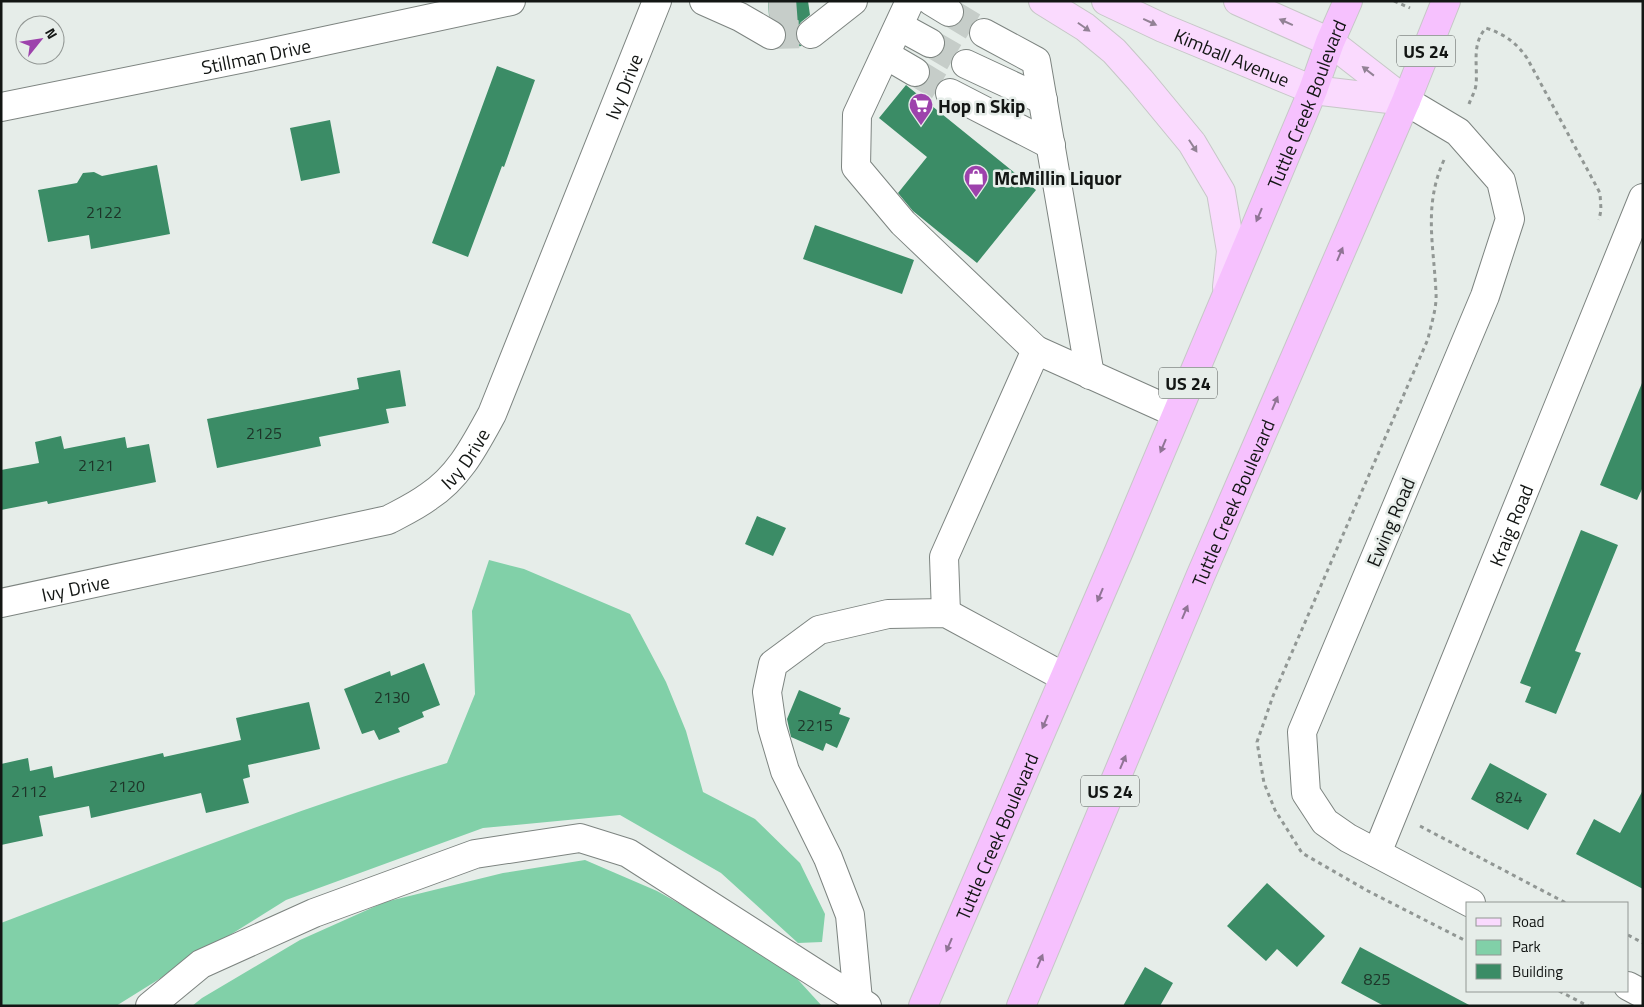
<svg xmlns="http://www.w3.org/2000/svg" width="1644" height="1007" viewBox="0 0 1644 1007" font-family="'Titillium Web',sans-serif">
<style>
.green{fill:#81d0a8}
.building{fill:#3b8c66}
.lines{fill:none;stroke-linecap:round;stroke-linejoin:round}
.minor-tunnel{stroke:#c6cdc9;stroke-width:28;stroke-dasharray:28 14;stroke-linecap:butt}
.minor-casing{stroke:#7d8480;stroke-width:30}
.major-casing{stroke:#c6c7c7;stroke-width:30}
.highway-casing{stroke:#c6c7c7;stroke-width:30}
.path{stroke:#919794;stroke-width:3;stroke-dasharray:4 4;stroke-linecap:butt}
.minor{stroke:#fff;stroke-width:28}
.major{stroke:#fadafe;stroke-width:28}
.highway{stroke:#f6c1fe;stroke-width:28}
.oneway{fill:#928295}
.oneway2{fill:#907495}
.labels{text-anchor:middle;dominant-baseline:central;stroke-width:5;stroke-linejoin:round;paint-order:stroke}
.number-label{font-size:16px;fill:#1d3428}
.shield{fill:#e6ede9;stroke:#525654;stroke-width:1}
.shield-label{font-size:18px;font-weight:bold;fill:#131614}
.street-label{font-size:19px;fill:#131614;stroke:#e6ede9}
.poi-label{font-size:19px;font-weight:bold;fill:#131614;stroke:#e6ede9;text-anchor:start}
</style>
<rect width="100%" height="100%" fill="#e6ede9"/>
<path class="green" d="M489 560 524 569 630 614 666 682 686 731 703 792 755 819 800 863 825 914 822 942 798 943 721 873 620 815 483 828 286 900 116 1006H1V923C149 867 296 809 447 763L475 694 472 611Z
M585 860 657 891 780 960 822 1006H192L202 998 300 940 385 902 503 873Z"/>
<path class="building" d="M768 1H808L810 15 801 22 796 29V37L798 43 802 46 779 48 785 42 787 35 784 27 769 16Z
M497 66 535 80 504 167 502 166 468 257 432 243Z
M906 85 1036 190 977 263 913 211 898 193 927 157 879 118Z
M330 120 340 173 301 181 290 128Z
M157 165 170 234 91 249 89 235 48 242 38 190 77 183 83 173 94 172 102 176Z
M815 225 914 260 902 294 803 259Z
M400 370 406 406 386 409 389 423 319 437 321 446 217 468 207 419 359 389 357 378Z
M1642 383H1643V487L1637 500 1600 485Z
M61 436 64 449 125 437 127 448 149 444 156 482 48 504 47 501 1 510V470L39 463 35 442Z
M757 516 786 528 773 556 745 544Z
M1581 530 1618 545 1575 651 1581 653 1556 714 1525 702 1531 687 1520 683Z
M424 663 440 705 422 712 424 717 398 728 400 732 379 740 374 730 362 734 344 689 390 671 391 676Z
M799 690 841 708 839 714 850 718 837 748 826 743 823 751 791 737 787 719Z
M309 702 320 749 248 765 250 777 243 779 249 803 206 813 201 793 91 818 89 806 39 816 43 836 1 845V764L28 758 30 771 52 766 54 778 163 753 164 757 241 740 236 718Z
M1490 763 1547 794 1528 830 1471 799Z
M1643 790V889L1576 854 1594 819 1620 833Z
M1267 883 1325 936 1297 967 1277 949 1266 961 1227 926Z
M1360 947 1471 1006H1384L1341 983Z
M1145 967 1173 983 1160 1006H1123Z"/>
<g class="lines">
<path class="minor-tunnel" d="M949 12 984 33
M769 13 809 10
M771 35 811 34
M930 43 966 64
M915 72 950 93"/>
<defs>
<g id="minor">
<path d="M704 1 740 17 771 35"/>
<path d="M910 1 857 115 856 167 903 223 1036 350"/>
<path d="M931 1 949 12"/>
<path d="M899 26 930 43"/>
<path d="M984 33 1036 61 1090 375"/>
<path d="M811 34 853 1"/>
<path d="M886 55 915 72"/>
<path d="M966 64 1043 100"/>
<path d="M950 93 1051 145"/>
<path d="M1406 101 1458 132 1501 181 1510 219 1485 296 1302 732 1306 793 1325 822 1348 838 1471 903"/>
<path id="s1" d="M1 107 259 55 511 1"/>
<path id="s2" d="M1 603 388 520C401 513 416 506 428 497 459 477 475 445 492 414L657 1"/>
<path d="M946 613 944 557 1036 350 1176 413"/>
<path id="s3" d="M1377 853 1643 198"/>
<path d="M1628 986 1643 994"/>
<path d="M858 1000 850 915 828 858 785 771 772 727 767 692 773 664 819 630 888 614 946 613 1064 677"/>
<path d="M150 1006 201 964 314 913 475 854 580 838 628 853 867 1006"/>
</g>
<g id="major">
<path d="M1043 1 1085 27 1114 51 1140 80 1192 143 1221 192 1231 251 1227 287"/>
<path id="s4" d="M1106 1 1163 28 1313 90 1406 101"/>
<path d="M1238 1 1330 42 1406 101"/>
</g>
<g id="highway">
<path id="s5" d="M923 1006 1119 551 1313 90 1330 42 1348 1"/>
<path id="s6" d="M1021 1006 1200 577 1406 101 1446 1"/>
</g>
</defs>
<use href="#minor" class="minor-casing"/>
<use href="#major" class="major-casing"/>
<use href="#highway" class="highway-casing"/>
<path class="path" d="M1394 1 1410 8
M1469 104C1471 98 1475 92 1476 85 1478 66 1471 44 1486 28 1504 34 1516 42 1527 58L1600 193 1601 210 1599 220
M1444 160C1423 206 1434 246 1436 293 1437 308 1431 324 1428 339L1273 696 1257 742 1264 783 1275 810 1302 853 1368 891 1468 942
M1420 826 1566 903
M1628 935 1643 943
M1559 991 1588 1006"/>
<use href="#minor" class="minor"/>
<use href="#major" class="major"/>
<use href="#highway" class="highway"/>
</g>
<defs><path id="oneway-solid" d="M-6-.8H1V-3.2L6.5 0L1 3.2V.8H-6Z" transform="scale(1.25)"/></defs>
<g class="oneway">
<use href="#oneway-solid" transform="translate(1150 22) rotate(25)"/>
<use href="#oneway-solid" transform="translate(1286 22) rotate(-156)"/>
<use href="#oneway-solid" transform="translate(1084 27) rotate(35)"/>
<use href="#oneway-solid" transform="translate(1368 71) rotate(-142)"/>
<use href="#oneway-solid" transform="translate(1193 146) rotate(57)"/>
</g>
<g class="oneway2">
<use href="#oneway-solid" transform="translate(1259 215) rotate(113)"/>
<use href="#oneway-solid" transform="translate(1340 254) rotate(-67)"/>
<use href="#oneway-solid" transform="translate(1275 403) rotate(-67)"/>
<use href="#oneway-solid" transform="translate(1163 446) rotate(113)"/>
<use href="#oneway-solid" transform="translate(1100 595) rotate(113)"/>
<use href="#oneway-solid" transform="translate(1185 612) rotate(-67)"/>
<use href="#oneway-solid" transform="translate(1045 722) rotate(113)"/>
<use href="#oneway-solid" transform="translate(1123 762) rotate(-67)"/>
<use href="#oneway-solid" transform="translate(949 945) rotate(113)"/>
<use href="#oneway-solid" transform="translate(1040 961) rotate(-67)"/>
</g>
<defs>
<symbol id="supermarket-pin" viewBox="-11 -11 22 30"><path d="M0 17L-7.5 6A9.5 9.5 0 1 1 7.5 6Z" fill="#9d42ac" stroke="#e6ede9"/><path d="M-6-5.5h2.5l.6 2H6L4.5 2H-2.5L-4.4-4H-6ZM-1.5 3.2a1.3 1.3 0 1 0 .1 0ZM3 3.2a1.3 1.3 0 1 0 .1 0Z" fill="#fff"/></symbol>
<symbol id="shop-pin" viewBox="-11 -11 22 30"><path d="M0 17L-7.5 6A9.5 9.5 0 1 1 7.5 6Z" fill="#9d42ac" stroke="#e6ede9"/><path d="M-5-2.5h2.3a2.7 3.5 0 0 1 5.4 0H5L5.5 6h-11ZM-1.5-2.5h3a1.5 2.3 0 0 0-3 0Z" fill="#fff"/></symbol>
</defs>
<g fill-rule="evenodd">
<use href="#supermarket-pin" x="907" y="91" width="28" height="38"/>
<use href="#shop-pin" x="962" y="163" width="28" height="38"/>
</g>
<g class="labels">
<g class="number-label">
<text x="104" y="212">2122</text>
<text x="264" y="433">2125</text>
<text x="96" y="465">2121</text>
<text x="392" y="697">2130</text>
<text x="815" y="725">2215</text>
<text x="127" y="786">2120</text>
<text x="29" y="791">2112</text>
<text x="1509" y="797">824</text>
<text x="1377" y="979">825</text>
</g>
<g class="shield">
<rect x="1397" y="35.5" width="58" height="31" rx="4"/>
<rect x="1159" y="367.5" width="58" height="31" rx="4"/>
<rect x="1081" y="775.5" width="58" height="31" rx="4"/>
</g>
<g class="shield-label">
<text x="1426" y="51">US 24</text>
<text x="1188" y="383">US 24</text>
<text x="1110" y="791">US 24</text>
</g>
<g class="street-label">
<text stroke="none"><textPath href="#s1" startOffset="260">Stillman Drive</textPath></text>
<text stroke="none"><textPath href="#s4" startOffset="138">Kimball Avenue</textPath></text>
<text stroke="none"><textPath href="#s2" startOffset="901">Ivy Drive</textPath></text>
<text stroke="none"><textPath href="#s5" startOffset="980">Tuttle Creek Boulevard</textPath></text>
<text stroke="none"><textPath href="#s2" startOffset="496">Ivy Drive</textPath></text>
<text stroke="none"><textPath href="#s6" startOffset="546">Tuttle Creek Boulevard</textPath></text>
<text transform="translate(1390 522) rotate(-67)">Ewing Road</text>
<text stroke="none"><textPath href="#s3" startOffset="354">Kraig Road</textPath></text>
<text stroke="none"><textPath href="#s2" startOffset="76">Ivy Drive</textPath></text>
<text stroke="none"><textPath href="#s5" startOffset="185">Tuttle Creek Boulevard</textPath></text>
</g>
<g class="poi-label">
<text x="938" y="105">Hop n Skip</text>
<text x="994" y="177">McMillin Liquor</text>
</g>
</g>
<rect width="1644" height="1007" fill="none" stroke="#131614" stroke-width="5"/>
<rect x="1466" y="902" width="162" height="90" fill="#e6ede9" stroke="#929794"/>
<rect x="1476" y="918" width="25" height="8" fill="#fadafe" stroke="#929794"/>
<text x="1512" y="927" font-size="15" fill="#131614">Road</text>
<rect x="1476" y="940" width="25" height="15" fill="#81d0a8" stroke="#929794"/>
<text x="1512" y="952" font-size="15" fill="#131614">Park</text>
<rect x="1476" y="964" width="25" height="15" fill="#3b8c66" stroke="#929794"/>
<text x="1512" y="977" font-size="15" fill="#131614">Building</text>
<g transform="translate(40 40) rotate(60)"><circle r="24" fill="#e6ede9" stroke="#929794"/>
<path d="M0-4L9 19L0 12L-9 19Z" fill="#9d42ac"/>
<text y="-8" font-size="14" font-weight="bold" text-anchor="middle" fill="#131614">N</text>
</g>
</svg>
